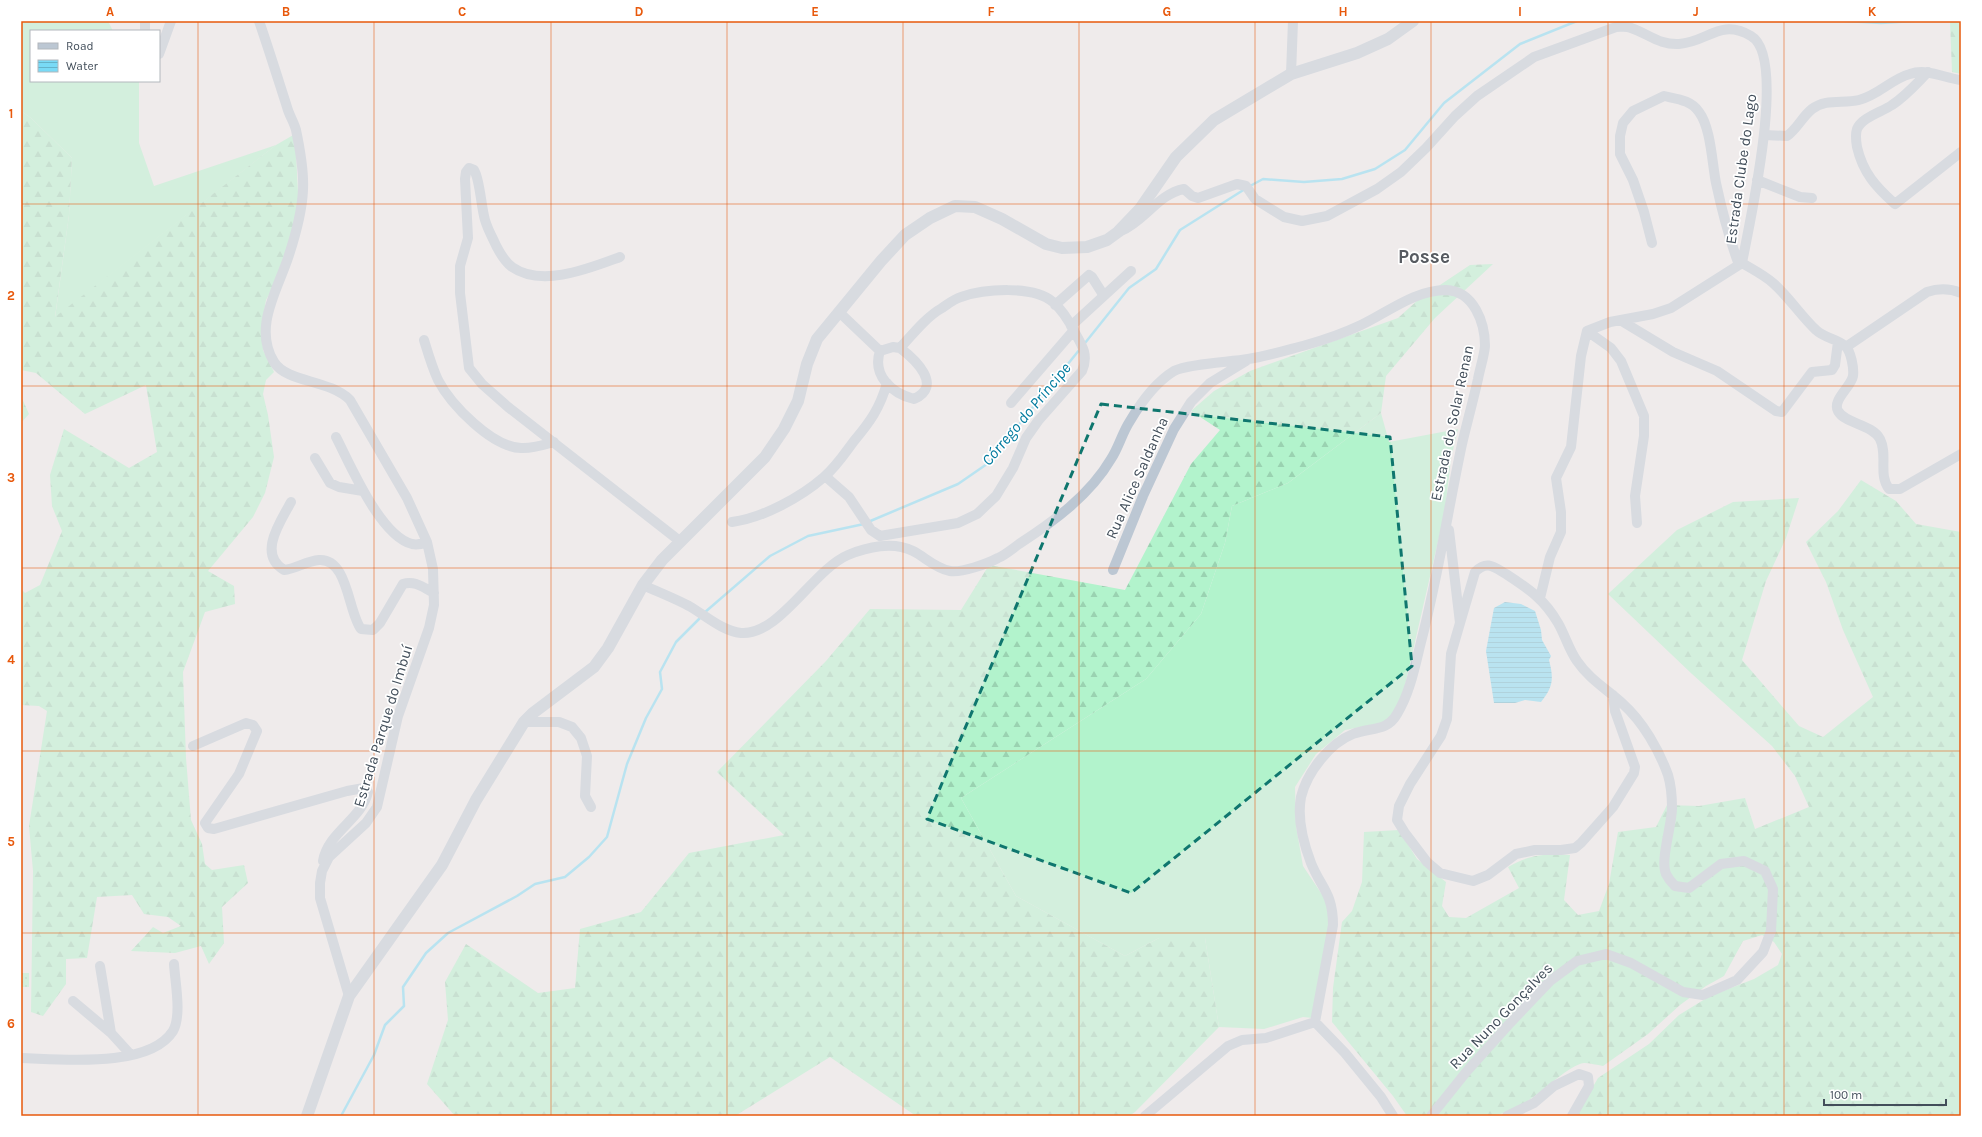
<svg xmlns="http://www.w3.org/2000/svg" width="1982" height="1137" viewBox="0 0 1982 1137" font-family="Karla,sans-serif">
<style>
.grass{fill:#b2f3cc}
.forest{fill:url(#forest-firs)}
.park{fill:url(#park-dots)}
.water{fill:url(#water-rules)}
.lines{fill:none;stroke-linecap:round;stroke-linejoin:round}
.stream{stroke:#79daf6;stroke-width:2.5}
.minor{stroke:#bcc7d3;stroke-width:10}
.tertiary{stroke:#bcc7d3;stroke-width:12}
.marked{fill:none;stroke:#0f766e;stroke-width:3;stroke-dasharray:8 5;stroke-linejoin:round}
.grid{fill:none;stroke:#e8590c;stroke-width:1;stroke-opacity:0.55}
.labels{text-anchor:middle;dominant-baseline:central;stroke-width:3.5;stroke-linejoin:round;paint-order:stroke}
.street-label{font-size:15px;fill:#424e5a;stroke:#fff}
.water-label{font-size:16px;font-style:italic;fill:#027b9f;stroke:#fff}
.district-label{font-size:19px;font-weight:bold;fill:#575b61;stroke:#fff}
.neatline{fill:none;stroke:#e8590c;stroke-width:1.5}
.grid-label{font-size:13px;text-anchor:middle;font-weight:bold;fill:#e8590c}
</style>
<defs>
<pattern id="forest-firs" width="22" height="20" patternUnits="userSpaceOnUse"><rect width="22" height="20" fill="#b2f3cc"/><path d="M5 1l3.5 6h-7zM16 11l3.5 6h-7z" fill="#9ad2b1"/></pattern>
<pattern id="park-dots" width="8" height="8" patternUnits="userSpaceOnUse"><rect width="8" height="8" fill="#b2f3cc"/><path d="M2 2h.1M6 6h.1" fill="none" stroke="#9ad2b1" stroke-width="1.8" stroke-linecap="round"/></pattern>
<pattern id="water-rules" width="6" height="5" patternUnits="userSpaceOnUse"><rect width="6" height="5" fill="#79daf6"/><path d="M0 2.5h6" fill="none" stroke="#65b3ca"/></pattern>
</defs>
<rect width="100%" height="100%" fill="#efebeb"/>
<path class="grass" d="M21 21H108L113 31H31V81H139V143L154 186 276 145 55 318 69 215 72 158 31 118 21 111Z
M1381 413 1389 442 1458 429 1451 458 1445 511 1400 707 1387 722 1345 730 1316 754 1295 787 1296 826 1303 866 1325 899 1331 923 1313 1018 1303 1017 1264 1029 1219 1027 1205 938H1159L1125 956 1016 896 961 798 1146 679 1201 614 1225 543 1232 506 1288 483Z"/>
<path class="forest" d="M1950 21H1961V74L1952 72Z
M21 111 31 118 72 158 69 215 55 317 276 145 295 134 299 211 283 269 266 300 262 325 263 350 274 372 266 380 263 394 268 415 274 457 265 493 253 517 208 571 234 586 235 604 205 612 183 672 186 758 191 820 202 844 205 864 212 870 244 865 248 883 222 907 224 943 209 964 201 946 175 953 131 951 153 927 163 933 181 926 168 917 144 914 132 895 97 897 87 958 66 959V984L43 1016 31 1012 33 871 29 826 47 711 39 706 21 705V589L25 593 40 585 62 531 52 506 50 475 64 429 129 468 157 452 146 385 85 414 36 373 21 370Z
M1493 264 1435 318 1386 376 1381 413 1288 483 1232 506 1225 543 1201 614 1146 679 961 798 1016 896 1125 956 1159 938H1205L1219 1027 1135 1112 1129 1116H916L830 1057 735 1116H455L427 1084 448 1020 445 982 466 944 538 993 575 988 580 929 641 912 689 853 784 835 717 772 826 661 870 609 961 610 989 565 1125 590 1191 464 1220 430 1191 411 1214 391 1250 371 1398 318 1419 299 1470 265Z
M21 396 29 414 21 423Z
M1861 480 1896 501 1916 524 1961 532V1116H1576L1598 1078 1649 1044 1679 1015 1710 996 1754 979 1778 965 1782 954 1774 942 1762 935 1743 941 1724 976 1706 986 1680 1005 1648 1034 1603 1066C1597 1065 1590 1063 1584 1063 1567 1065 1534 1101 1513 1110 1483 1122 1439 1116 1407 1116L1393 1096 1332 1022 1333 988 1342 922 1352 911 1362 882 1364 832 1399 830 1417 859 1446 882 1442 906 1449 917 1466 918 1519 888 1508 867C1530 854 1546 854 1570 855L1564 900 1578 915 1599 911 1609 884 1618 832 1656 827 1667 805 1699 806 1745 798 1755 829 1809 807 1795 776 1772 746 1692 674 1608 594 1677 530 1733 502 1799 498 1786 538 1766 581 1742 660 1799 726 1823 737 1873 697 1843 630 1826 582 1806 542 1838 511Z"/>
<path class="park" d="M21 973H29V987H21Z"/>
<path class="water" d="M1505 602 1521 604 1535 611 1541 630 1542 640 1551 656 1549 660C1554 679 1553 687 1541 702L1525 700 1515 703H1494L1486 651 1494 608Z"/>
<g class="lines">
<path class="stream" d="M1845 21 1881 23 1914 21
M1250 186 1263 179 1304 182 1342 179 1375 169 1405 150 1444 103 1520 44 1577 21
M1085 343 1129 288 1156 269 1180 230 1245 189
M868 522 958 484 987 464 1080 349
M704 613 770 556 808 536 864 524
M341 1116 374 1055 385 1025 404 1006 403 987 426 953 448 933 517 896 535 884 565 877 589 857 607 837 627 764 646 718 662 689 660 672 676 642 701 617"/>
<path class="minor" d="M259 21C269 50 278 79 287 107 289 115 294 122 296 130 300 149 304 171 303 190 302 212 295 237 288 258 277 291 253 328 274 362 287 383 329 379 350 400L407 498 427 542 433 569 434 605 429 628 398 716 377 807 366 823 329 857 322 871 320 883V898L349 996
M145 31V21
M159 54 171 21
M1928 72C1917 83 1906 96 1892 105 1882 112 1862 117 1857 129 1855 135 1856 141 1857 147 1863 173 1876 187 1895 204L1961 152
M1291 74 1293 21
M1764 135 1787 136C1797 129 1802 117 1812 109 1826 98 1843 104 1859 100 1879 95 1891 79 1910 74 1927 68 1944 78 1961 80
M1757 180 1800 197 1812 198
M1121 231C1145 221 1158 194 1184 189L1192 196 1198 198 1237 184 1246 186 1255 199 1284 217 1302 221 1327 216 1377 189 1401 172 1426 148 1455 116 1477 96 1534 57 1616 27C1621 27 1627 26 1631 28 1649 34 1659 45 1679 44 1708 42 1720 18 1751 36 1788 57 1749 224 1742 263L1671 308 1653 314 1610 322 1587 331 1581 356 1571 447 1556 478 1561 512V532L1550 557 1540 598
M1652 243 1644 212 1633 180 1620 154V136L1623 123 1633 111 1664 96C1677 99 1691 100 1699 112 1711 128 1712 163 1716 183 1722 211 1729 238 1739 265
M620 257C590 268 542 288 512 267 504 261 497 248 493 239 490 233 487 227 485 220 481 207 480 179 474 170L469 168 466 172 465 179 468 238 460 266V293L469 368 482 384 508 407 681 542
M1742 263C1752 269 1764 275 1773 283 1789 297 1801 316 1816 330 1824 338 1838 339 1845 346 1851 351 1854 368 1853 376 1851 387 1832 400 1838 411 1845 424 1872 424 1880 439 1888 455 1878 475 1889 489H1900L1961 454
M1055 305 1089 275 1092 277 1104 296
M1620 320 1673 352 1717 371 1776 411 1782 412 1812 372 1832 370 1835 365 1838 342
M1071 326 1131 271
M1587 331 1611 348 1621 361 1644 416V436L1635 496 1637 523
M424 340C428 353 432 367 438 380 451 405 492 447 521 448 532 449 543 445 554 442
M1846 347 1927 292C1939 288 1949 288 1961 293
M880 351C872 375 891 393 914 399 943 386 916 360 900 348
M1011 403 1074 330
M336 437C350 464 380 536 412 544 417 545 422 544 427 542
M315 458 330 483 339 487 363 491
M825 476 849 497 871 530 880 536 958 523 977 514 996 496 1013 468 1026 438 1038 421 1082 371C1089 355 1082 345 1074 331 1069 321 1061 309 1053 302 1033 285 984 289 961 297 954 299 948 304 942 308 926 317 912 335 900 348L893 347 880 351 839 312
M291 502C281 521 257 554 284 570 296 569 306 561 319 560 348 558 348 612 361 629L373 630 380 623 403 584C415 580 424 588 434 593
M732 522C763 518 801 497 824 477 836 467 845 453 854 441 870 422 880 408 887 383
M1449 530 1460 623 1451 654 1447 719 1441 736 1410 784 1399 806 1397 820 1405 833 1427 862 1440 873 1473 881 1488 875 1516 854 1535 850H1561L1575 848 1581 843 1613 807 1634 773 1635 767 1615 711 1613 695
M1113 570 1143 496 1174 429 1191 402 1210 383 1246 361
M643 585C658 592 674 598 689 606 705 615 722 631 741 633 779 636 813 570 848 555 867 547 893 541 913 551 925 557 935 568 950 571 961 573 987 564 998 558 1005 555 1012 549 1019 544 1053 522 1090 495 1111 459 1119 447 1122 433 1130 421 1140 404 1156 382 1174 371 1187 364 1231 362 1248 359 1268 356 1287 350 1306 345 1324 340 1344 333 1361 325 1388 312 1415 290 1446 290 1474 291 1485 323 1485 346 1484 357 1480 368 1478 379 1473 401 1467 423 1462 444 1448 510 1438 577 1421 642 1415 666 1410 693 1397 714 1387 732 1370 727 1353 734 1330 743 1307 772 1301 797 1297 818 1303 842 1311 863 1321 888 1333 893 1333 925L1315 1022
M524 722H559L572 727 581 738 587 756 585 796 591 807
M193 746 246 723 253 725 257 731 239 774 205 823 208 828 214 829 347 791 364 788 368 792C362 819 328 832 323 861
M100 966 111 1033 131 1055
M73 1001 111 1033
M21 1058C60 1059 149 1069 173 1031 182 1015 175 982 174 964
M1145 1116 1228 1046 1242 1040 1266 1038 1315 1022 1345 1053 1381 1097 1393 1116
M1431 1116 1467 1071 1511 1022 1550 981 1577 961 1606 954 1631 963 1683 992 1703 995 1737 980 1763 952 1771 931 1773 889 1765 871 1744 861 1721 864 1689 888 1675 886C1672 883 1668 878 1666 874 1660 860 1672 825 1672 808 1672 798 1671 785 1668 775 1659 750 1643 722 1623 704 1608 690 1589 679 1577 661 1569 650 1565 635 1558 623 1544 599 1529 589 1506 574 1494 567 1487 560 1475 572L1460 623
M1507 1116 1534 1103 1554 1086 1579 1074 1588 1077 1589 1086 1572 1116"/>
<path class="tertiary" d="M307 1116 349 996 442 865 476 800 524 722 533 713 594 667 608 648 643 585 662 560 765 457 784 429 798 401 807 364 817 339 881 261 905 235 930 218 955 206 975 207 1002 219 1046 244 1062 248 1087 247 1107 240 1118 232 1140 209 1176 157 1214 120 1291 74 1357 53 1388 39 1413 21"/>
</g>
<path d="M0 0H1982V1137H0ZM1101 404 1390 437 1412 666 1131 893 927 819Z" fill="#efebeb" fill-opacity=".55" fill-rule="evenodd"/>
<path class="marked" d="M1101 404 1390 437 1412 666 1131 893 927 819Z"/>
<path class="grid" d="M198 21V1116M374 21V1116M551 21V1116M727 21V1116M903 21V1116M1079 21V1116M1255 21V1116M1431 21V1116M1608 21V1116M1784 21V1116M21 204H1961M21 386H1961M21 568H1961M21 751H1961M21 933H1961"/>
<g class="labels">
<g class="street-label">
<text transform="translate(1741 169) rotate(-82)">Estrada Clube do Lago</text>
<text transform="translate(1452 423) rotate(-78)">Estrada do Solar Renan</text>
<text transform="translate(1137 478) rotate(-66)">Rua Alice Saldanha</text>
<text transform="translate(383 726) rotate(-73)">Estrada Parque do Imbuí</text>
<text transform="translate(1501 1016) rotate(-46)">Rua Nuno Gonçalves</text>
</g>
<g class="water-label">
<text transform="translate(1026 414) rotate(-50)">Córrego do Príncipe</text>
</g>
<g class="district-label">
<text x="1424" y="257">Posse</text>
</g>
</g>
<rect width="1982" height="1137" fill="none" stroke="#ffffff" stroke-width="44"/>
<rect x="30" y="30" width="130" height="52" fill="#ffffff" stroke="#b3b8bd"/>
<rect x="38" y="43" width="20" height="6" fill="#bcc7d3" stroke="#b3b8bd"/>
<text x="66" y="50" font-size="12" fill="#424e5a">Road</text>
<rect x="38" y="60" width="20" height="12" fill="url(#water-rules)" stroke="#b3b8bd"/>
<text x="66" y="70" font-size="12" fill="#424e5a">Water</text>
<path d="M1824 1099v6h122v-6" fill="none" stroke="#424e5a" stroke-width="2"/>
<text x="1830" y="1099" font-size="12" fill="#424e5a" stroke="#ffffff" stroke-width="3" paint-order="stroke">100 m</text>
<rect x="22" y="22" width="1938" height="1093" class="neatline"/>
<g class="grid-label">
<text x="110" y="16">A</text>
<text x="286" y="16">B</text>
<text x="462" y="16">C</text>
<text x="639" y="16">D</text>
<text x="815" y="16">E</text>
<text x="991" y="16">F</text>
<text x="1167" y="16">G</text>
<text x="1343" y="16">H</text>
<text x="1520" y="16">I</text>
<text x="1696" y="16">J</text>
<text x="1872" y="16">K</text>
<text x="11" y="118">1</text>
<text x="11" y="300">2</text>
<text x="11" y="482">3</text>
<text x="11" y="664">4</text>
<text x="11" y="846">5</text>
<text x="11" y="1028">6</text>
</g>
</svg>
